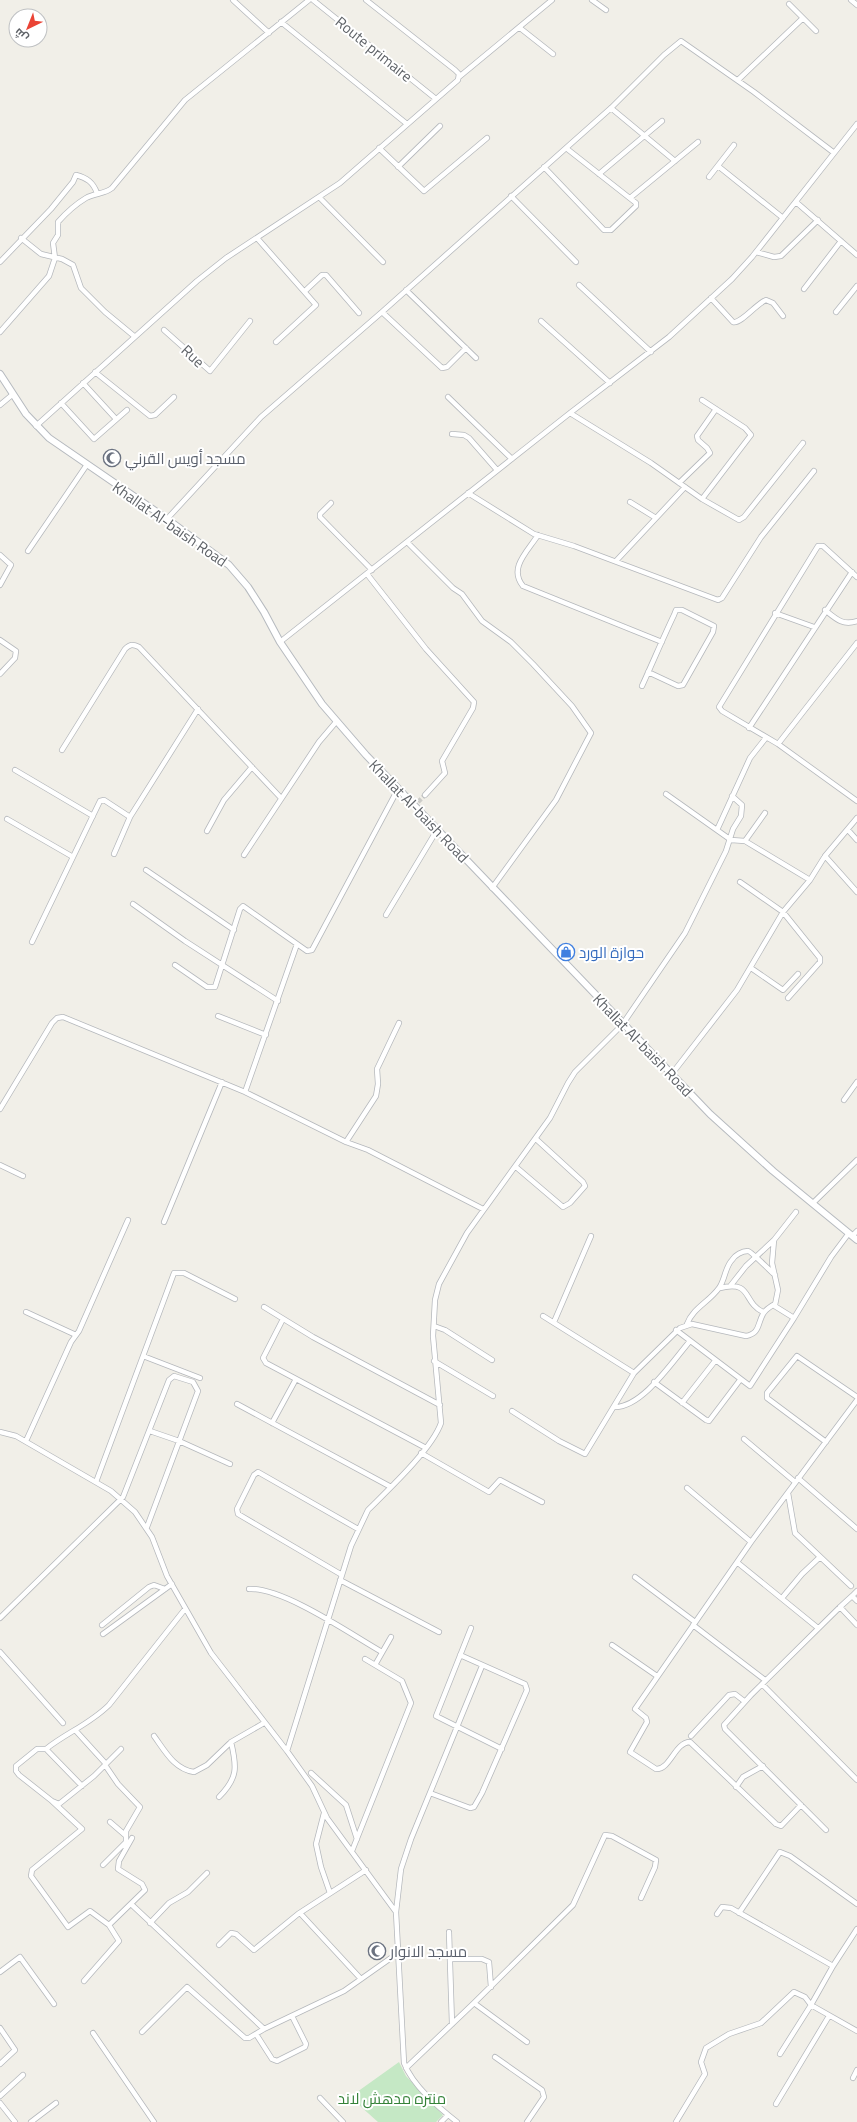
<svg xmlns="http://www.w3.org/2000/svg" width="857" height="2122" viewBox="0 0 857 2122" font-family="'Titillium Web',Cairo,sans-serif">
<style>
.green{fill:#c5e8c5}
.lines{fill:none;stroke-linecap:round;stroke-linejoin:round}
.street-tunnel{stroke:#ccccc8;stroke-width:4.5;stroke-dasharray:4.5 2;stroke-linecap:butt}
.street-casing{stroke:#b5b8bc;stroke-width:6}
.secondary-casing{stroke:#b6babf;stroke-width:8}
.street{stroke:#fff;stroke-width:4.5}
.secondary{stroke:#fff;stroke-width:6}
.labels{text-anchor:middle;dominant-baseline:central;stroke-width:4;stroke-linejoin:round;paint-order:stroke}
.street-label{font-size:15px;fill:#5f6368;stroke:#fff}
.worship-label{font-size:15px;fill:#5b616d;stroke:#fff;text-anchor:start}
.shop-label{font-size:15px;fill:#366cbe;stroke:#fff;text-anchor:start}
.park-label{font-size:15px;fill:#348238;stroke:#fff}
</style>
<rect width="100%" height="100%" fill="#f1efe8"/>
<path class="green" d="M399 2062 406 2076 443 2115 436 2122H378L350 2097Z"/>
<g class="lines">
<path class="street-tunnel" d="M418 802 425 795"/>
<defs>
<path id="street" d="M233 0 269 33
M313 0 436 99
M592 0 606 10
M851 0 857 5
M789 4 816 31
M281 22 407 124
M520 28 553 54
M459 77 552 0
M738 80 803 18
M611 108 675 161
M379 148 424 191 487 138
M718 166 783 218
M398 167 440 126
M544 167 604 230H611L636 206V203L566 148
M599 174 662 121
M709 177 734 145
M511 196 576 262
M319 197 383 262
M630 198 698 142
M796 202 857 255
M21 238 41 254 62 259 73 265 81 288 105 312 134 336
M257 238 316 305 276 342
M756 252 774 257 781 256 818 220
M0 262 51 209 73 182 76 175C87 178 93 182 97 193
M579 285 651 352
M804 289 841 241
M406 290 476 358
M305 291 322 275H326L359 313
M711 298 733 322C741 324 756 304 766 300L773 303 783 316
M382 312 442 368 447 367 466 348
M836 312 857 286
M541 321 610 383
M164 330 210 371 250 321
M0 332 49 276 55 258 53 243 58 235V222C66 213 76 204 86 198 95 193 105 194 112 188L185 100 309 0
M95 372 150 416 155 415 174 397
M83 383 116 419
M448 397 512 459
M702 400 745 428 751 435 702 499
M61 403 94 439 127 410
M0 405 12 395
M570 413 651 463 702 499 739 520 744 517 803 443
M36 426 197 281 226 258 340 183 458 80 459 74 455 70 366 0
M452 434 464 435 469 438 497 470
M679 483 710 453 707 448 698 440 697 436 716 409
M468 493 534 534 574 546 718 600 722 598 761 537 814 471
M630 502 656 518
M331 503 320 514V517L372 570
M167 519 261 417 382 312 566 148 611 108 664 55 681 41 754 92 833 152
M538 535C528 551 508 568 523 586L662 642
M407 542 453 588 462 594 482 621 511 642 533 664 572 706 591 733 556 800 492 888
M28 551 86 466
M0 555 11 565 0 585
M616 561 685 487
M367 574 426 649 474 702 473 708 442 761 445 773 425 795
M857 577 823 546H818L719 707 722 711 778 744 857 801
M825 610C836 619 843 626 857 621
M775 613 814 627
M0 640 16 651 15 658 0 674
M280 642 570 413 669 337 732 279 752 257 857 124
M642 686C653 662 663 638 674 615L676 610H682L714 626 713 632 683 685 678 686 648 672
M749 728 852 572
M778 744 857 643
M62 750 125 649C130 644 133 644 139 647L281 798
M15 770 93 816
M666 794 731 840 745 841 810 880
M7 819 73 857
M717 830 750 758 765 739
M848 830 857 840
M207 831 224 800 252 767
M745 841 765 813
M114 854 130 817 198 709
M244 855 319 742 336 722
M825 856 857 892
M146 870 234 930
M740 882 783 912 820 958V962L788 998
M133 904 185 941 278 1001
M386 915 437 830
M32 942 100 801 104 800 130 817
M175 965 207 987H215L240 909 243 906 307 951 312 950 398 789
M751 968 783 990 798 974
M218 1016 266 1035
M671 1075 737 990 783 912 810 880 825 856 857 818
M245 1092 297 944
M844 1100 857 1082
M0 1109 52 1023 57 1018 63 1017 245 1092 346 1142 368 1150 483 1209
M346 1142 376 1096 378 1084 377 1069 399 1023
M0 1165 23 1176
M516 1167 563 1207 570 1203 585 1186 583 1182 536 1139
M813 1203 857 1160
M164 1222 222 1082
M852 1236 857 1231
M774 1240 796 1212
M731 1285 746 1266 774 1240 772 1263 778 1290 775 1305
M720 1288C753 1280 742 1302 763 1312
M264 1307 313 1337 440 1405
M26 1312 76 1335
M543 1316 634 1373
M283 1319 263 1358 266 1363 426 1448
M554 1322 591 1236
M687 1324C693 1308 709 1302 719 1288 725 1280 725 1267 732 1260 735 1255 742 1251 748 1251 751 1251 770 1271 775 1275
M434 1326 445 1330 492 1360
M676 1330 750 1386 794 1318 831 1257 849 1233
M143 1356 200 1378
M434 1361 493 1396
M654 1382 706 1420 709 1421 740 1380
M682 1403 715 1361
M237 1404 391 1487
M614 1407C642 1408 672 1362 690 1341
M512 1411 559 1441 585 1454 634 1373 680 1328 692 1324 746 1336C760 1333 757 1325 763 1314 765 1310 770 1307 773 1305L794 1318
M272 1423 296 1379
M150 1431 179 1441 230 1464
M0 1432 16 1436 111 1491 135 1512 152 1537 167 1576 211 1653 287 1751
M744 1439 795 1482
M26 1441 71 1342 79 1331 128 1220
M826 1442 767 1398V1393L797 1356 857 1397
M421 1453 489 1492 500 1480 542 1502
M798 1478 857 1529
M96 1482 174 1273H184L235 1299
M687 1488 751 1542
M788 1493 795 1533 851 1586
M738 1563 818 1628
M342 1575 238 1514 237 1509 254 1475 258 1472 358 1529
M635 1577 695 1622
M340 1580 439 1632
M249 1589C283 1587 352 1635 382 1652
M857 1591 852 1596 857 1601
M782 1598 802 1574 820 1557
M840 1607 852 1596
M0 1618 123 1497 169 1380 174 1376 193 1382 198 1391 147 1527
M102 1625 149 1587 154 1585 165 1589
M693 1625 765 1680
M471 1628 436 1716 502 1749
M103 1634 172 1584
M612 1645 657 1676
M0 1652 63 1723
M375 1665 391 1637
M762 1684 857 1780
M76 1731 106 1764
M154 1736C165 1751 174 1769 194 1772L207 1765 231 1742 264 1723
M691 1736 729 1695 735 1694 744 1701
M46 1749C66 1733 90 1724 109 1705L185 1609
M105 1765 118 1784 140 1807 126 1831V1848
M311 1773 346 1805 357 1839
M82 1786 46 1749H37L16 1766V1771L19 1775 52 1801 59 1804 94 1776 121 1749
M736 1787 743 1777 763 1766
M430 1793 470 1808 474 1807 482 1793 527 1690 525 1684 460 1655
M219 1797C238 1778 237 1767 231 1742
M52 1801 82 1829 32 1870 31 1876 68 1927 90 1911 109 1925 119 1941 84 1981
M801 1805 781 1826 776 1824 690 1742C675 1742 670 1770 656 1769L630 1752 647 1722 646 1718 635 1709 751 1542 857 1400
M324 1813 316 1844 321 1867 330 1893
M110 1822 125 1835
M826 1830 725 1729 724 1725 751 1695 840 1607 857 1625
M352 1851 411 1703 402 1681 365 1659
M103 1865 126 1842
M131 1904 264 2029 344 1991 398 1953
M396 1912 327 1818 312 1786 287 1751 351 1546 368 1510C388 1490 432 1449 441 1423L433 1336 435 1300 439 1284 467 1233 550 1118 568 1083 575 1072 622 1025 685 933 726 851 733 829 741 816 742 805 732 796
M300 1913 361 1979
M739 1913 780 1852 790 1856 857 1904
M717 1914 722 1907 731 1908 833 1966 811 2005 857 2031
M150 1923 169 1903 188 1892 207 1873
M109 1925 145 1890 142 1884 118 1869 119 1861 132 1838
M449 1932 452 2024
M219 1945 231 1933 236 1934 254 1950 298 1914 366 1870
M450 1959H482L489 1962 491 1987
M833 1966 857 1929
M0 1972 20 1957 54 2004
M474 2003 527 2042
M0 2028 15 2050 0 2064
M142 2032 187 1987 245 2038H249L264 2029
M93 2033 154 2122
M256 2034 272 2059 277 2061 305 2047 306 2044 292 2016
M495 2057 542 2090 544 2097 527 2122
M406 2068 474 2003 573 1905 605 1835 612 1836 656 1860 655 1867 641 1898
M853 2078 857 2070
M0 2096 23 2075
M320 2098 343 2122
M0 2103 15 2122
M776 2104 829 2016
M31 2122 56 2103
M441 2122 448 2115
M457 2122C438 2107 413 2086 404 2063L396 1912 401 1869 411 1839 482 1666
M676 2122 705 2074 701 2062 706 2048 729 2034 761 2023 794 1992 805 1997 811 2005 780 2054"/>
<path id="secondary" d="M0 374 26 414 49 438 167 519 229 565 248 587 264 612 280 642 322 704 366 755 710 1114 773 1171 857 1240"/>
</defs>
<use href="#street" class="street-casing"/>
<use href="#secondary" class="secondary-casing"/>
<use href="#street" class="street"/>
<use href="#secondary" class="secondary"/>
</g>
<defs>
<symbol id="mosque-ring" viewBox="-11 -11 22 22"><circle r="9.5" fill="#fff" stroke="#6b7280" stroke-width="1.5"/><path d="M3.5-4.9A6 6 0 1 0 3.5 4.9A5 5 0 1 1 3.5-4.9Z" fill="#6b7280"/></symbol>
<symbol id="shop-ring" viewBox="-11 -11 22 22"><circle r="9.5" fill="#fff" stroke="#3f7fe0" stroke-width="1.5"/><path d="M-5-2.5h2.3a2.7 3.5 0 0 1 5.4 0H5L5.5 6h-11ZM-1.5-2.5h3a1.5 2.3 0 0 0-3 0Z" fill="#3f7fe0"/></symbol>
</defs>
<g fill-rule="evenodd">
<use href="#mosque-ring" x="102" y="448" width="20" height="20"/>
<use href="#shop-ring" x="556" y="942" width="20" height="20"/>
<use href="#mosque-ring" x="367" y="1941" width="20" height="20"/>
</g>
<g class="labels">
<g class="street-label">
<text transform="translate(374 49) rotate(39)">Route primaire</text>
<text transform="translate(193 356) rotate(43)">Rue</text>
<text transform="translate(170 524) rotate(35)">Khallat Al-baish Road</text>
<text transform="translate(419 811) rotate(46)">Khallat Al-baish Road</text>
<text transform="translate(643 1045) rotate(46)">Khallat Al-baish Road</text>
</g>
<g class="worship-label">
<text x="125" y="458">مسجد أويس القرني</text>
<text x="390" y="1951">مسجد الانوار</text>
</g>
<g class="shop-label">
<text x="579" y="952">حوازة الورد</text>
</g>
<g class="park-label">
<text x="392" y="2098">منتره مدهش لاند</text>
</g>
</g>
<g transform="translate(28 28) rotate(223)"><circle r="19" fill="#ffffff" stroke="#bfc1c3"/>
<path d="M0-3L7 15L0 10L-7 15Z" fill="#ea4335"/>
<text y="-6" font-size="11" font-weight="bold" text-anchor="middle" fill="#5f6368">ش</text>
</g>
</svg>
